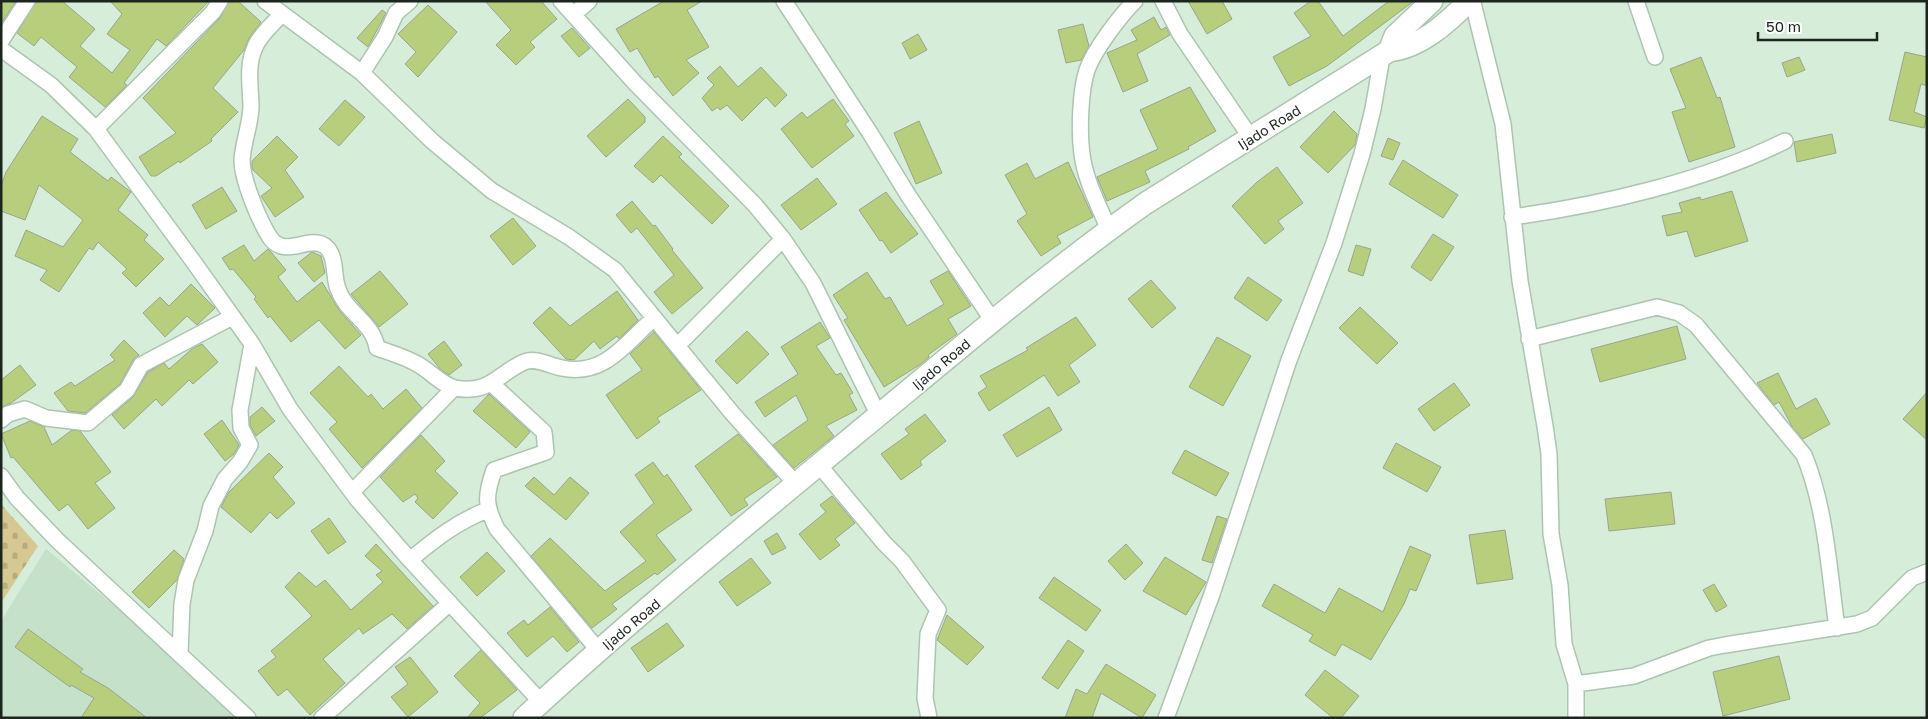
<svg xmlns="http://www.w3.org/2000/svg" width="1928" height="719" viewBox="0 0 1928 719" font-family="'Golos Text',sans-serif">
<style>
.built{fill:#c5e1c9}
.cemetery{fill:url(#cemetery-stones)}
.building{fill:#b7cf7d;stroke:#9ca48c}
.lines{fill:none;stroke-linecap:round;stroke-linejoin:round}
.street-casing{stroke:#adc4b1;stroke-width:18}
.secondary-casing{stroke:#adc4b1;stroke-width:24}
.street{stroke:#fff;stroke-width:15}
.secondary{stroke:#fff;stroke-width:21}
.labels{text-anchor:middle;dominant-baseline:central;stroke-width:4;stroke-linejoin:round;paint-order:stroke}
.street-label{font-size:14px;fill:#1c251e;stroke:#fff}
</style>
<defs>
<pattern id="cemetery-stones" width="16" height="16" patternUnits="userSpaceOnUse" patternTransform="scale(1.25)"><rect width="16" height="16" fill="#d6c892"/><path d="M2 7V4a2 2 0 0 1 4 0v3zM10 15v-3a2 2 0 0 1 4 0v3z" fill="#b7ac7d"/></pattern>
</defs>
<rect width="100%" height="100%" fill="#d5edd9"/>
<path class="built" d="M46 549 135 623 235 718H1V621Z"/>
<path class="cemetery" d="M1 504 38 546 1 603Z"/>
<path class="building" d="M1 1H16L2 22 1 21Z
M36 1H62L95 29 80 46 112 73 130 50 107 34 122 14 110 1H209L166 46 157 39 124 83 127 85 105 107 69 77 77 67 41 37 34 46 17 33Z
M229 1H238L261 22 249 38 244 50 213 88 238 112 211 139 212 141 180 163 179 161 156 176H151L139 157 176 133 143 98 220 18Z
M485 1H541L557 19 530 42 535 47 516 65 496 45 511 30Z
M664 1H702L687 10 709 47 686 60 699 73 673 96 658 76 655 78 637 48 630 52 616 29Z
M1188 1H1222L1232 19 1207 34Z
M1311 1H1318L1343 36 1389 1H1414L1327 66 1289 86 1273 57 1311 36 1294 13Z
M428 5 457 32 418 77 405 64 416 52 398 34Z
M382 10 386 13 368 47 357 38Z
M1154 17 1161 30 1166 27 1170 35 1137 54 1148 81 1123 92 1107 53 1137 40 1131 30Z
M1083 24 1089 46 1081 60 1066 63 1058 30Z
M572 28 590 48 579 57 561 36Z
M918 34 927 50 910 59 902 43Z
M1905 52 1927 57V86L1921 84 1914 112 1927 117 1924 128 1889 120Z
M1701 57 1717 98 1720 97 1735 147 1689 162 1672 112 1686 108 1670 69Z
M1799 57 1805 70 1787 77 1782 63Z
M720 66 738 87 761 67 787 95 775 107 766 97 742 121 727 105 720 110 718 107 712 111 702 98 714 85 707 78Z
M1190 87 1216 131 1188 147 1189 149 1145 171 1150 182 1107 201 1097 177 1158 149 1140 110Z
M628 99 645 117V122L606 157 587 136Z
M833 99 849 121 845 124 854 136 812 168 781 129 802 112 807 118Z
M345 100 365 117 339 146 319 129Z
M1334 111 1357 134 1355 145 1328 173 1300 147Z
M42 116 78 139 70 152 108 181 111 177 131 192 118 210 148 235 144 240 164 259 136 287 122 273 127 269 98 242 93 250 89 248 59 292 40 280 47 270 15 256 26 230 63 247 83 220 39 185 25 220 1 211V186L6 172Z
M919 121 942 173 916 184 894 133Z
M1832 134 1836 153 1797 162 1794 142Z
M277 136 298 157 285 170 304 197 275 217 261 196 272 188 252 169V161Z
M663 136 682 154 679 157 729 206 712 224 661 175 653 183 634 166Z
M1388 138 1400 143 1393 160 1381 156Z
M1403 160 1458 195 1443 218 1389 184Z
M1068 162 1093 217 1057 236 1061 243 1041 256 1017 221 1027 214 1005 175 1027 163 1035 179Z
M1277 167 1303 203 1278 221 1284 229 1265 244 1232 206 1257 182Z
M817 178 837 204 801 230 781 205Z
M222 187 237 211 206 229 192 205Z
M1732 191 1748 241 1695 257 1687 231 1667 236 1662 216 1682 212 1679 203 1700 197 1701 200Z
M886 192 918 234 891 253 882 240 880 241 859 210Z
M632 201 653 226 655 225 673 249 672 250 703 288 672 314 654 292 674 275 637 228 631 233 616 215Z
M513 218 536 246 513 265 490 236Z
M1433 234 1454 247 1431 281 1411 267Z
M244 245 254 261 268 249 271 252 286 270 278 277 297 302 322 282 339 310 361 335 345 349 319 320 291 342 270 316 268 318 254 299 256 297 233 269 230 270 222 258Z
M1356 245 1371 249 1363 276 1348 271Z
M312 252 321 256 325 273 314 282 298 263Z
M380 271 408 304 379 327 351 294Z
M948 271 971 306 948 319 957 334 928 355 929 357 921 364 884 387 844 320 848 318 833 295 867 272 885 299 890 297 907 326 944 304 930 281Z
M1248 277 1282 300 1267 321 1234 298Z
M1151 280 1176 308 1152 328 1128 299Z
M191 284 215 308 197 325 187 316 165 337 143 313 160 297 169 306Z
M617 291 638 320 619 339 617 336 600 349 594 341 574 360 566 359 533 323 550 307 570 326Z
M1360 307 1398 343 1377 364 1339 328Z
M1076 317 1096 345 1069 365 1080 382 1058 396 1044 375 989 411 978 393 987 387 980 376 1028 350 1026 348Z
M820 322 830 338 816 346 836 375 841 373 853 393 849 395 857 410 826 426 834 436 794 468 773 445 808 420 796 395 765 417 755 402 798 374 781 347Z
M1677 326 1686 359 1600 382 1591 349Z
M747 331 769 354 737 384 715 361Z
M654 332 701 390 657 418 660 422 637 439 606 395 642 370 630 354Z
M1217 337 1251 356 1223 406 1189 387Z
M124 340 139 355 133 360 120 384 85 413 68 411 54 393 71 382 75 386 115 360 110 355Z
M444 341 462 365 449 375 441 370 428 354Z
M202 344 218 362 193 384 189 380 162 406 156 399 124 429 112 415 133 397 148 372 164 363 169 369 192 349Z
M20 365 36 385 11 403 1 407V380Z
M339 366 368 397 371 394 383 409 406 389 422 408 362 468 329 429 337 422 310 393Z
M1778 373 1796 409 1816 398 1830 424 1803 439 1793 428 1779 402 1774 405 1757 383Z
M1454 383 1470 405 1434 431 1418 409Z
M1927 392V440L1903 419Z
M489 394 530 432 516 448 473 411Z
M262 407 275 421 256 436 250 425V417Z
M1049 407 1062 430 1017 457 1003 435Z
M925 414 946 441 920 461 922 465 901 480 881 454 909 434 905 429Z
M222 420 239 445 234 454 225 461 204 434Z
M30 421 44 427 52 445 72 430 80 431 111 472 95 483 115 508 88 529 68 504 59 511 13 457 11 458 1 434Z
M738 434 777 477 744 499 748 505 731 516 695 466Z
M421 435 445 461 435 471 458 493 433 519 415 502 418 498 415 494 403 502 380 477Z
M1396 443 1441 467 1427 492 1383 468Z
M1185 450 1229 473 1216 496 1172 473Z
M269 453 283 467 273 477 295 503 277 519 270 512 251 533 221 507 229 492Z
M653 462 664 477 667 474 692 510 656 535 676 560 657 575 655 573 612 604 617 609 592 628 531 556 550 538 605 591 646 561 620 532 654 503 635 475Z
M534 477 554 495 570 477 589 493 566 520 525 486Z
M1671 492 1675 524 1609 531 1605 499Z
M832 496 855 523 835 539 840 545 820 560 799 534 826 512 820 505Z
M1217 516 1227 519 1212 563 1202 560Z
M329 518 346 542 328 554 311 531Z
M1505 530 1513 579 1477 584 1469 535Z
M777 533 786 548 772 555 764 541Z
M376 544 433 606 407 629 392 614 363 634 359 628 323 659 345 683 310 715 287 689 278 696 258 671 276 657 271 651 312 616 285 587 299 572 316 587 325 580 351 610 383 582 376 575 382 571 365 556Z
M1126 544 1143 563 1125 580 1108 561Z
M1410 546 1431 555 1416 591 1410 589 1404 604 1371 660 1342 644 1335 656 1309 641 1313 635 1262 606 1274 584 1325 613 1339 588 1383 612Z
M174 550 184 559 177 580 149 608 132 592Z
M487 552 505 571 477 596 460 577Z
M1165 557 1206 582 1186 615 1143 591Z
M751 558 771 583 737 606 719 582Z
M1054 577 1101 610 1086 631 1039 598Z
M1714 584 1727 606 1716 612 1703 590Z
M550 607 579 642 567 652 553 636 527 657 507 633 524 620 528 625Z
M947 615 984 647 967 665 937 640Z
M667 623 684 646 648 672 631 648Z
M28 629 83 669 80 672 108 688 147 718H81L94 698 71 685 70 687 15 647Z
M1068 640 1084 651 1058 689 1042 678Z
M481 650 517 690 480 718H467L480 703 454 676Z
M1779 656 1790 699 1723 716 1713 672Z
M410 657 438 692 408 717 391 697 408 684 395 667Z
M1106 664 1156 695 1142 718 1101 693 1092 718H1065L1076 689 1087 694Z
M1325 670 1359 696 1341 718H1333L1305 695Z"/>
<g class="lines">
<defs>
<path id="street" d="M265 1 362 73 432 141 492 191 569 237 615 270 732 413 796 484
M561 1 635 83 755 205 783 239 813 283 879 416
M784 1 870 133 908 195 993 321
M1163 1 1180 34 1251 138
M1636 1 1655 57
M1473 3 1503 124 1520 281 1545 426 1549 454 1551 534 1560 585 1564 644 1576 684V718
M574 14 589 1
M281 15C272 25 260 35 255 47 246 66 251 88 251 108 250 126 243 143 242 160 242 180 260 223 271 239 286 258 309 235 325 246 337 255 333 277 338 289 346 313 373 322 377 348 391 353 406 357 419 365 431 372 442 385 455 388 489 395 499 373 524 362 536 357 550 366 562 368 604 377 625 344 654 318
M1 41 27 1
M1 49 51 85 96 129 193 261 252 344 290 409 357 499 410 560 541 702
M362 73 385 37 396 13 410 1
M96 129 213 12 220 1
M1512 217C1601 205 1705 181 1785 141
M1109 230C1099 206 1085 180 1082 154 1079 132 1080 91 1087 70 1094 50 1120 16 1135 1
M1529 339 1657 307 1679 313 1696 325 1804 455C1826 508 1829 571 1837 628
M677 346 783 239
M492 384 544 432 546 452 494 470C485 496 485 505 497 529L599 651
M1 420 8 414 25 409 46 418 88 423 127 390 141 365 232 317
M819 465 884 543 902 561 938 610 928 634 925 698 929 718
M1 476 17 498 57 540 248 718
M352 492 454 388
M410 560C435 539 457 522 487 510
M180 654 182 604 186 580 205 531 211 506 225 479 240 462 250 445 241 428 240 410 252 344
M1576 684 1634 676 1709 648 1725 645 1857 624 1872 618 1912 578 1927 572
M322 718 450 603
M1166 718 1212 594 1289 360 1334 243 1362 154 1373 109 1382 57"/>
<path id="secondary" d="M1389 51 1395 36 1432 1
M524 718C631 619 745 526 857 433 952 355 1046 274 1146 203L1389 51C1420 48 1447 23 1468 2"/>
</defs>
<use href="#street" class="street-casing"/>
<use href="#secondary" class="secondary-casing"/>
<use href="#street" class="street"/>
<use href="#secondary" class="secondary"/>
</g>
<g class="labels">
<g class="street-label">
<text transform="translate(1269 127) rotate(-32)">Ijado Road</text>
<text transform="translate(941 364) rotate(-40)">Ijado Road</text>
<text transform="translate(631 624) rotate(-40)">Ijado Road</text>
</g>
</g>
<rect width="1928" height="719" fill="none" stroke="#1c251e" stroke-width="5"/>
<path d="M1758 32v8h119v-8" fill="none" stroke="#1c251e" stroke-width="2.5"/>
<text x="1766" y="32" font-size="15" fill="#1c251e" stroke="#ffffff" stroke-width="4" paint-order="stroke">50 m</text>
</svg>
